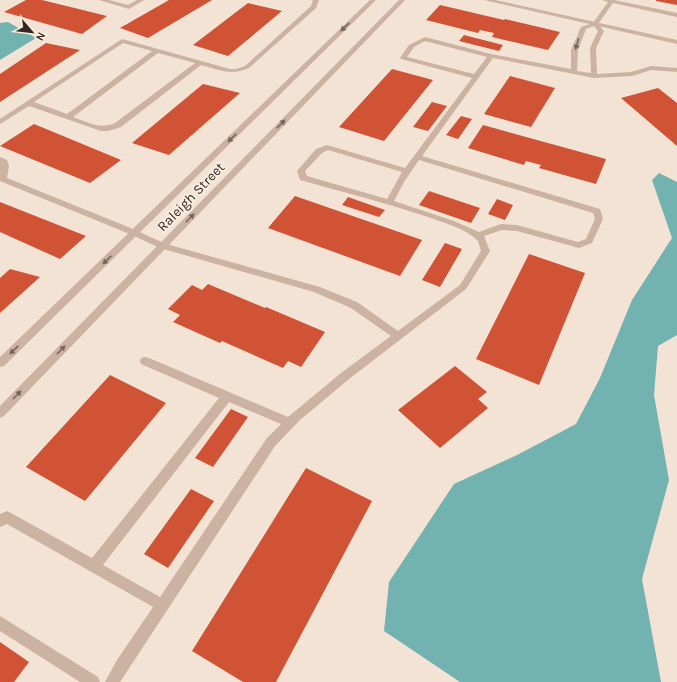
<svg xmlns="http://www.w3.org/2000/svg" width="677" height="682" viewBox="0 0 677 682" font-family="Karla,sans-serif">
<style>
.water{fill:#72b2b1}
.building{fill:#d05336}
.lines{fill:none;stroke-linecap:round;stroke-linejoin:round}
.service{fill:#cbb2a1;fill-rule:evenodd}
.minor{fill:#cbb2a1;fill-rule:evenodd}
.tertiary{fill:#cbb2a1;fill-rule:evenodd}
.oneway{fill:#78665c}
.labels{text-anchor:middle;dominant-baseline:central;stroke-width:3.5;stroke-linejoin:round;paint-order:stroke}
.street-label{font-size:14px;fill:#352824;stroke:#faeee1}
</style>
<rect width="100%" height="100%" fill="#f3e3d5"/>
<path class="water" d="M8 22 36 38 0 60V23Z
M659 173 677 182V335L658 346 654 395 669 480 642 579 661 682H460L384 631 389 582 454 484 517 455 576 424 600 378 632 300 672 238 652 180Z"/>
<path class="building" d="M26 0H42L107 16 82 34 4 12Z
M169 0H212L148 38 120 28Z
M656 0H677V5L656 1Z
M248 3 282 11 228 56 193 45Z
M440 5 504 20 505 19 560 32 548 50 492 37 494 33 480 30 478 33 426 20Z
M464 35 503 45 499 51 459 41Z
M46 43 80 50 0 102V74Z
M392 69 433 80 384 141 339 127Z
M510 76 555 88 531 127 484 114Z
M203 84 240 93 169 155 132 143Z
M658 88 677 103V146L621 98Z
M432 102 447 106 428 131 413 127Z
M461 116 472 119 458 139 446 135Z
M34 124 121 160 90 183 0 146Z
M483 125 606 159 596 184 539 168 541 165 526 161 524 165 468 148Z
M429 191 480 208 471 223 419 205Z
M295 196 422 240 400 276 268 228Z
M348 197 385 210 379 217 342 205Z
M497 199 513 205 505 220 488 214Z
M0 202 86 236 60 259 0 232Z
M445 243 462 249 440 287 422 280Z
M529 254 585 273 539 385 476 359Z
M10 269 40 277 0 313V278Z
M208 284 265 308 266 307 325 332 301 367 288 361 283 368 222 341 220 343 173 322 180 315 168 309 192 285 202 290Z
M455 366 487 392 478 399 488 408 440 448 398 410Z
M110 375 166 403 85 501 26 467Z
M231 409 248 417 213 467 195 458Z
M306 468 372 501 276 682H243L192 651Z
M191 489 214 501 168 568 144 554Z
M0 642 29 662 14 682H0Z"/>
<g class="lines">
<path class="service" d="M99 0H109L128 5 137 0H144L129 9Z
M313 0H319L316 8 249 68C230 76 220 70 201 65L121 127 108 131H101L29 106 0 124V119L122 39 230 69H236L245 66 311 6ZM123 43 152 51 67 114 34 102ZM158 53 195 63 115 123C100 130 88 122 73 117Z
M602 0H614L677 13V17L613 3 598 24 604 31 596 48 597 74 631 72 651 66 677 68V72L651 70 632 76 594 78 493 58 422 156 600 209 603 219 592 243 579 248 517 231 502 230 484 236 490 251 466 289 349 379 300 420 275 446 120 682H105L117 660 153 607 7 524 0 527V514L7 511 11 513 92 558 219 398 141 364 140 361 141 358 145 357 149 358 288 417 341 373 391 336 351 308 314 292 160 248 159 246 160 244 163 243 320 287 357 302 398 331 460 285 481 251 478 241C465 228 444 223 428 217 386 203 343 192 300 180L297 171 316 149 327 145 405 168 472 78 401 59 400 58 409 45 425 37 491 54 571 69V50L581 27 593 23 608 2ZM594 26 598 31 590 48 591 73 577 71 578 50 586 29ZM425 41 487 57 474 74 407 57 414 47ZM328 150 402 172 387 199 307 176 305 171 322 153ZM419 160 593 213 595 219 586 239 578 242 517 225 501 224 479 232 454 221 394 201 404 182ZM229 402 281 424 267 438 160 597 103 565Z
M0 157 7 160 9 166 7 178 138 231 139 233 138 235H132L0 181Z
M0 616 98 677 100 682H80L0 631Z"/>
<path class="minor" d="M135 230 166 244 167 246 163 249 160 248 132 235 131 233 132 231Z"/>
<path class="tertiary" d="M370 0H376L4 366 0 367V357Z
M399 0H405L4 416 0 418V406Z
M484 0H495L677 40V44Z"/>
</g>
<defs><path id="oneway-solid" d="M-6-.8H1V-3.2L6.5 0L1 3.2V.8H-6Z"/></defs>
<g class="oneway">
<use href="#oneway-solid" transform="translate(345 27) rotate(136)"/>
<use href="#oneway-solid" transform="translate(577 44) rotate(107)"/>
<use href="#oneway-solid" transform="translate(281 124) rotate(-46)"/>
<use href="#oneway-solid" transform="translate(232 138) rotate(136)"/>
<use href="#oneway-solid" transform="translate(190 218) rotate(-46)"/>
<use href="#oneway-solid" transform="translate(107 260) rotate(136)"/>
<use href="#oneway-solid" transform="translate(14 350) rotate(136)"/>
<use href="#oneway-solid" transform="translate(61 350) rotate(-46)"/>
<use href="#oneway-solid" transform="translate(17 395) rotate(-46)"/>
</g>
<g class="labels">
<g class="street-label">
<text transform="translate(191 197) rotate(-46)">Raleigh Street</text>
</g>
</g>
<g transform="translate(32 32) rotate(118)" stroke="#faeee1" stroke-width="3" paint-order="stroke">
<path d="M0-3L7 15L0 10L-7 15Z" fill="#352824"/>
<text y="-6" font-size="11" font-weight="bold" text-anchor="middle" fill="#352824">N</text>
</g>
</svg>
